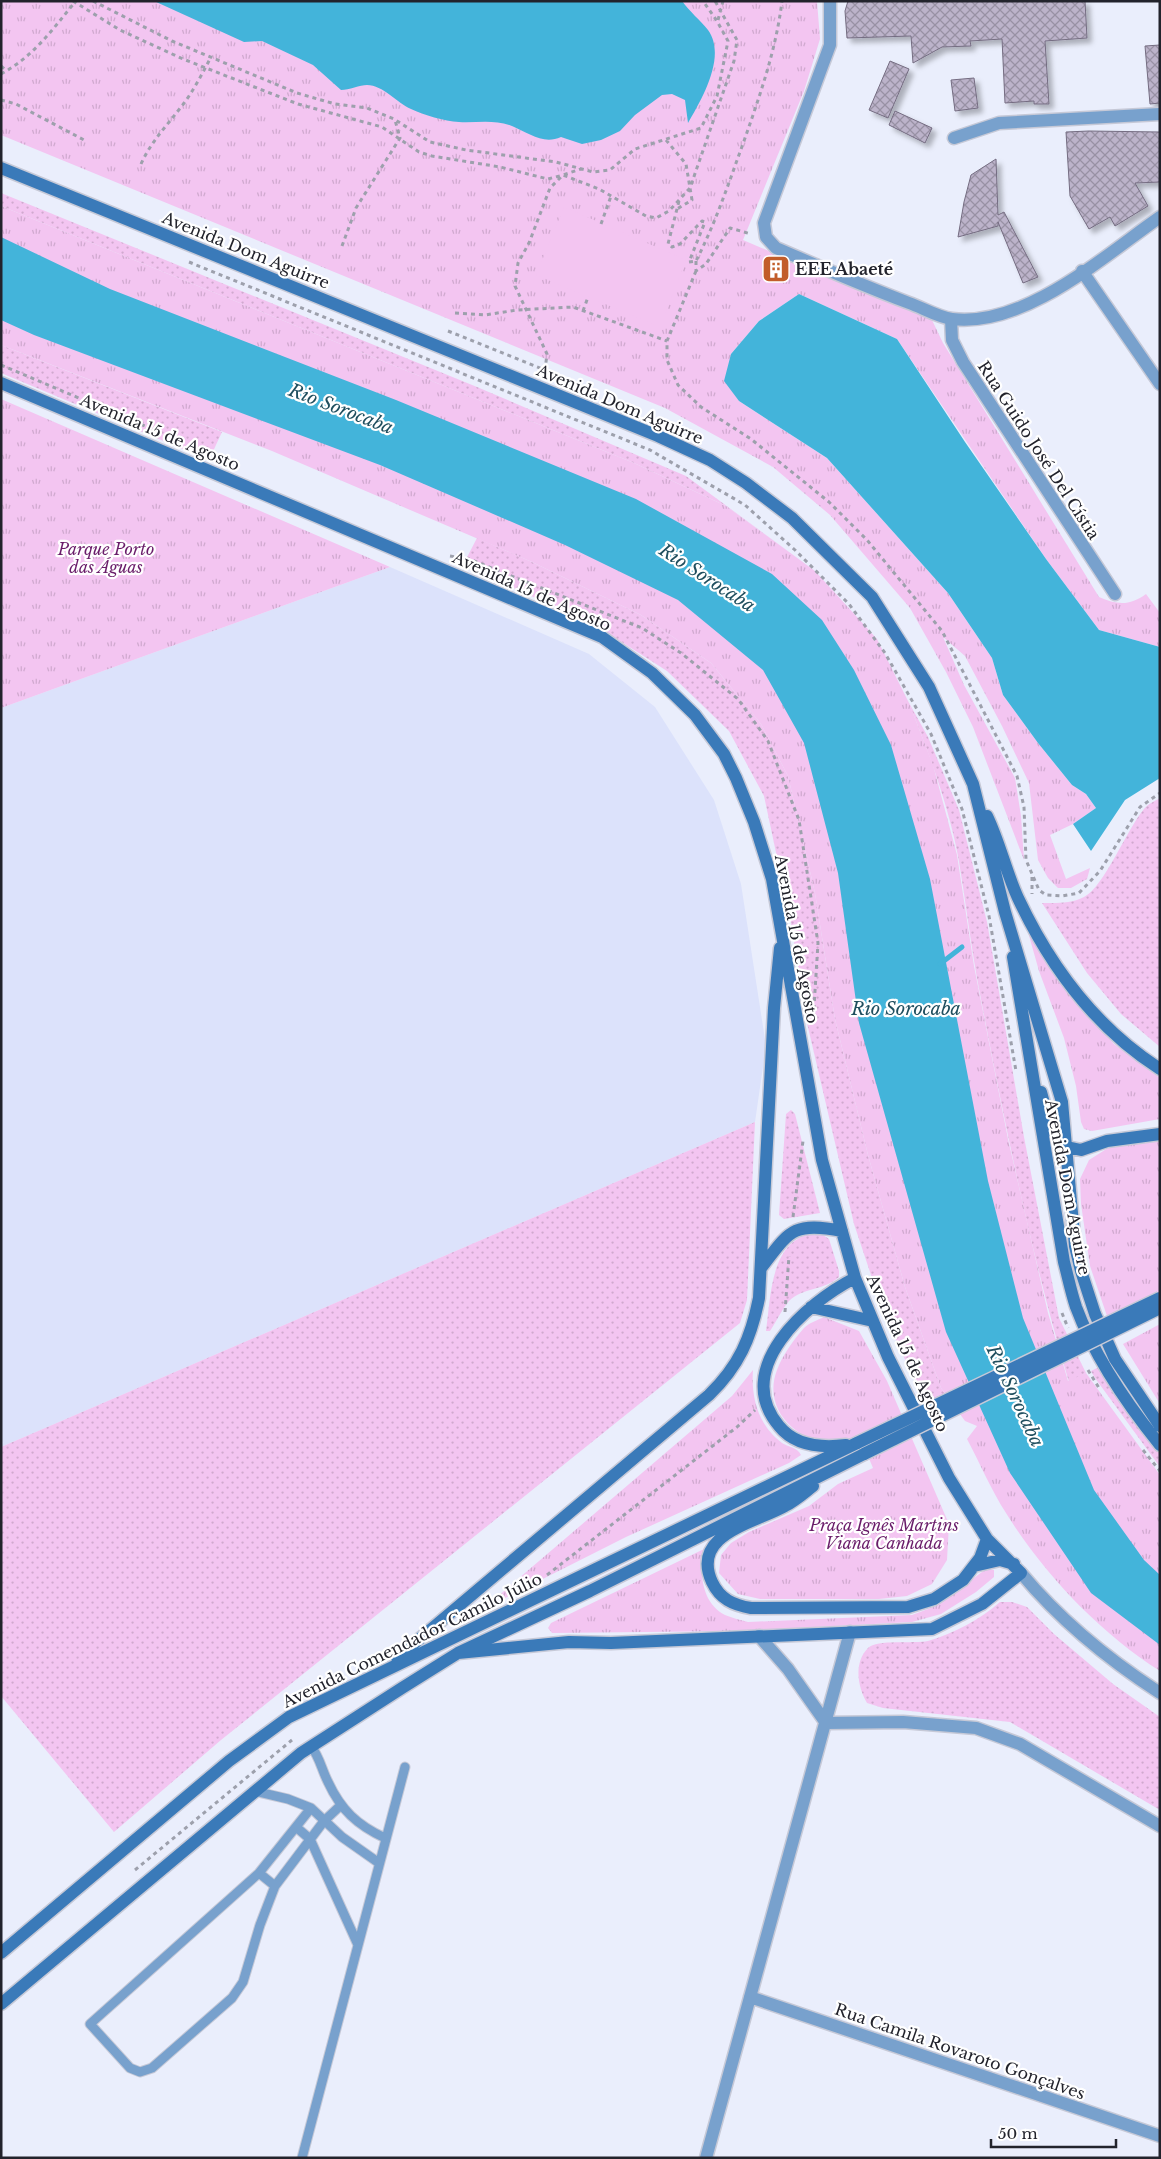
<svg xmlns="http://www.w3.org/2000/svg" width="1161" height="2159" viewBox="0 0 1161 2159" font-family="'Libre Baskerville',serif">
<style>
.built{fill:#dce2fb}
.grass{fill:url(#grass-dots)}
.park{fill:url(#park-tufts)}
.pitch{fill:#f3c5f1}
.water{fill:#43b4da}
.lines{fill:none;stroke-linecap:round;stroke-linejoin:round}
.stream{stroke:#43b4da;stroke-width:5}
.building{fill:url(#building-cross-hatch);stroke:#746c81;filter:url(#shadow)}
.lane-casing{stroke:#c6c9d7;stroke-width:11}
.street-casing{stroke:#c6c9d7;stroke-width:15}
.secondary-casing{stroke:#c6c9d7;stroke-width:15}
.path{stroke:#9da0ac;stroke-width:3;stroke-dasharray:4 4;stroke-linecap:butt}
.lane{stroke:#78a1cd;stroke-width:9}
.street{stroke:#78a1cd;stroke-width:12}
.secondary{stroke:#3a7ab9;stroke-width:12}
.secondary-bridge-casing{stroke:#c6c9d7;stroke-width:15;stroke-linecap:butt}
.secondary-bridge{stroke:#3a7ab9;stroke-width:12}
.labels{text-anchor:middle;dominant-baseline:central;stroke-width:4.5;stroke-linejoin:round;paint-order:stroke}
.street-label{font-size:16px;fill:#22232c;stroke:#fff}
.poi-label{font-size:16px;font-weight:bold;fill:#22232c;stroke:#fff;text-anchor:start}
.park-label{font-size:16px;font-style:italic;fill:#6a1d6a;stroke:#fff}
.water-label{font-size:18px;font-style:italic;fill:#204f5f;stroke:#fff}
</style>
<defs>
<pattern id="grass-dots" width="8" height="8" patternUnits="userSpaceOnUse" patternTransform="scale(1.25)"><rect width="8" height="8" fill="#f3c5f1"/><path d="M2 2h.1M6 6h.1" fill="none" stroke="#d0a9cf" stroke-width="1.8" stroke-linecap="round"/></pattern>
<pattern id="park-tufts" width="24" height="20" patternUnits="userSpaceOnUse" patternTransform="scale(1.25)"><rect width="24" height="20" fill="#f3c5f1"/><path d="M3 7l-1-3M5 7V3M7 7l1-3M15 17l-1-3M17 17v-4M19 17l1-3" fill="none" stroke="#d0a9cf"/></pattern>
<pattern id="building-cross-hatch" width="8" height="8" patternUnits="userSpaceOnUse" patternTransform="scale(1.25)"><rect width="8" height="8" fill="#bcb3ca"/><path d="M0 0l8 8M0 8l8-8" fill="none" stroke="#9891a4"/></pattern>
<filter id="shadow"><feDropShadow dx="4.5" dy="4.5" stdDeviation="2.5" flood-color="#0004"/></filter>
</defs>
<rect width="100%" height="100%" fill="#eaeefc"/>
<path class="built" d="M390 567 589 654 655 707 714 800 741 884 766 1046 755 1122 1 1447V708Z"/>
<path class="grass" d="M1 193 477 387 686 476 815 571 726 506 634 463 1 206Z
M1 345 222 432 209 460 1 373Z
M477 538 532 562 641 615 711 663 761 724 788 776 815 893 835 1019 868 1155 905 1287 941 1388 946 1395 926 1404 885 1317 854 1224 807 1023 791 923 764 796 729 731 667 671 595 625 463 565Z
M908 701 928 737 959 810 987 922 1024 1137 1059 1318 1086 1373 1069 1382C1031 1255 1005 1125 980 994 971 948 966 902 958 856 948 803 928 751 908 701Z
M1160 798V1047L1121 1014 1087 973 1042 903C1056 903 1071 904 1084 897 1104 887 1127 829 1144 809 1148 804 1155 801 1160 798Z
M791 1110 795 1114 820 1213 784 1219 779 1215 786 1114Z
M755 1122 747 1300 740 1323 221 1740 114 1832 1 1696V1447Z
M811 1234 823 1235 829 1239 839 1271V1277C825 1290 802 1288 789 1301 782 1309 776 1322 770 1331H766C771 1297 770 1242 811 1234Z
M1101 1366 1160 1450V1467L1095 1378 1091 1371Z
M1000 1602H1012L1027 1607 1054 1634 1113 1684 1160 1717V1810L1010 1722 883 1708 867 1703C858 1688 853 1663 868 1648 877 1639 914 1644 928 1641 953 1634 981 1619 1000 1602Z"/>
<path class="park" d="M1 1H817L820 39 804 91 743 240 932 320 943 343 1099 597C1117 605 1130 606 1146 594L1160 613V647L1099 630 1046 559 897 339 799 294 759 321 731 354 739 401 827 458 948 593 992 658 1003 695 1038 743 1072 785 1086 794 1096 808 1073 824 1050 835 1066 879 1090 868 1087 879 1071 888H1058L1048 878 1038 860 1029 783 1002 726 965 656 943 637 964 685 1015 778 1021 816 1024 860 973 727 946 672 910 608 830 515 773 467 665 408 1 135Z
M1 206 634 463 726 506 815 571 877 639 909 703 933 765 957 855 974 966 1008 1139 1048 1313 1068 1381 1086 1373 1160 1475V1671C1099 1632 1044 1574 1006 1513 991 1490 980 1463 967 1439L977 1426 965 1421 941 1388 905 1287 868 1155 835 1019 815 893 788 776 761 724 711 663 641 615 532 562 272 451 1 345Z
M1 399 390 567 1 708Z
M1024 918 1063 984 1114 1044 1160 1078V1119L1092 1131 1084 1129 1081 1122 1076 1086 1064 1038 1039 971Z
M1141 1141H1160V1292L1108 1319 1090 1266 1081 1204 1080 1179 1089 1160 1108 1148Z
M824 1317 859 1331 887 1381 949 1524 947 1560 932 1584 907 1596 879 1599H760L738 1594 719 1573 721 1555 731 1543 749 1532 809 1506 838 1484 873 1468 860 1437C852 1439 841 1444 834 1444 796 1442 762 1409 777 1370 782 1356 794 1339 804 1328 809 1323 818 1320 824 1317Z
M1160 1324V1404L1123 1344Z
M753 1370C751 1398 758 1425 782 1443 788 1447 797 1447 801 1455L789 1463 626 1537 503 1599 497 1597 732 1396Z
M704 1549C699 1571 701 1603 725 1615 732 1618 741 1620 748 1622L912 1615 936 1606 986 1569 994 1570V1577L976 1592 941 1614 912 1622 736 1631 552 1633 548 1628 551 1623Z"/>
<path class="pitch" d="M564 207 686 260 660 327 536 275Z"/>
<path class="water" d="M154 1H682C690 12 700 20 708 30 727 56 702 99 688 123L685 100 672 94 662 95 635 115 620 131 601 140 582 144 561 137C543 145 529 133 512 126 494 119 477 123 459 122 444 121 424 115 411 109 397 103 383 85 367 85 360 85 349 90 341 90L313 65 262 41 244 42Z
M1 237 110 289 396 400 636 499 772 574 822 620 854 670 891 745 930 879 988 1181 1023 1318 1094 1490 1144 1560 1160 1575V1645L1091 1593 1010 1473 946 1332 859 1023 838 873 804 743 763 670 678 600 565 545 380 465 34 335 1 320Z
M799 294 897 339 965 442 1046 559 1099 630 1160 647V778L1125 800 1091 851 1073 824 1096 808 1086 794 1072 785 1038 743 1003 695 992 658 948 593 827 458 739 401 724 381 731 354 759 321Z"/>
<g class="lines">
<path class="stream" d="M940 964 962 947"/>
</g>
<path class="building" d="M848 1H1085L1087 38 1045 41 1049 104H1034V101L1005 103 1002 39 970 41 971 46 942 47 913 63 911 36 847 38 845 11Z
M1160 45V103L1150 104 1145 46Z
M890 61 909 69 888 118 869 110Z
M974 78 978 108 955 111 951 80Z
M895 111 932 128 925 143 889 125Z
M1089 131 1160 132V182L1135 183 1148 206 1115 226 1110 217 1089 229 1070 196 1066 132Z
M996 159 998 215 1004 212 1038 277 1023 283 998 222V226L958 237 964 202 971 175Z"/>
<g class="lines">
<defs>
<path id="lane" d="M311 1746C320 1758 321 1768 328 1782 341 1810 357 1825 385 1838
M254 1791 288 1799 311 1808 342 1837 379 1863
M311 1808 259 1873 90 2024 130 2068 140 2072 152 2068 232 1998 243 1982 260 1925 275 1886 324 1821 340 1806
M296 1827 310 1839 358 1945
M259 1873 275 1886
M302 2158 405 1767"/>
<path id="street" d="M830 1V45L764 223 766 237 776 248C820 267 864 286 909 303 923 308 938 317 952 319 1024 328 1104 256 1160 217
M954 138 999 123 1160 114
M1082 271 1160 384
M951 319 952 340 963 362 1115 594
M1021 1573C1060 1620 1109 1660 1160 1693
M759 1636 788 1669 826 1723
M826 1723 903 1722 976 1728 1020 1744 1160 1826
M750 1997 1160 2136
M706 2158 850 1632"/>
<path id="secondary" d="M1 168 658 436 710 460 746 483 792 518 872 597 929 687 973 784 1005 912 1062 1102 1075 1246 1081 1271 1095 1314 1115 1359 1160 1426
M1 383 602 637 652 673 695 715 724 754 736 778 754 822 772 879 822 1160 855 1278 888 1357 949 1478 987 1539 1021 1573 982 1604 932 1629 611 1643 569 1642 458 1653
M987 816C1000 843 1006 872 1018 898 1050 966 1096 1028 1160 1069
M1013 957 1064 1262C1068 1277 1071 1292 1076 1307 1095 1358 1126 1403 1160 1445
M1041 1092 1050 1125 1057 1137 1067 1147 1081 1150 1107 1141 1160 1134
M761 1268C789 1232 792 1221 842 1231
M811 1307 873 1321
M846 1445C822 1448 795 1446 779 1426 731 1369 806 1303 855 1278
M813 1486C804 1493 795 1501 785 1506 755 1523 690 1534 712 1582 720 1599 733 1605 751 1608L908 1607 934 1599 963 1580 980 1558 987 1539
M974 1566 1000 1560 1014 1564
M397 1658 709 1395C739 1366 751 1338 759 1298L774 1008 780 948
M1 1953 229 1761 289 1717 857 1443
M1 2004 301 1753 402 1688 458 1653 590 1591 864 1454"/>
</defs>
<use href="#lane" class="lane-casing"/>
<use href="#street" class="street-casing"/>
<use href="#secondary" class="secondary-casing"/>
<path class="path" d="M73 1 120 30 183 59 298 104 382 127 419 152 432 156 500 167 548 179 563 175 599 189 646 216 656 218 669 211 690 188 734 61 737 40 715 1
M93 1 172 41 297 93 335 104 367 108 394 119 430 142 466 150 556 162 593 172 610 170 635 149 701 128 717 96 728 41 717 21 703 1
M718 20 723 1
M1 66 7 71
M1 74C34 56 52 30 75 2
M1 100 16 104 84 140
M666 140 686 164 692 200 677 209
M141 164C152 140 166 127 181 107 193 92 202 74 211 57
M679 201 668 244 672 247 680 244 702 221 705 222 689 262 696 261C716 222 729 182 744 141 760 95 776 50 782 1
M601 224 611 196
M342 246 356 208 400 138 395 120
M696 261V271L706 264 730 228 751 234
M189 262 650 450 745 505 795 550 849 604 885 653 931 734 962 809 989 916 1016 1071
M696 271 667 341V360L678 385 701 407 751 439 829 502 867 540 942 631 1017 776 1024 807 1026 860 1039 890 1046 895 1062 896 1079 893 1100 871 1140 807 1160 793
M583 311 588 297
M455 313 485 315 517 310 573 307 667 341
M448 331 545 370 547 354 515 286 518 263 529 243 550 188 563 175 581 169
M1 365 152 429
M450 556 469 559 642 628 681 653 738 699 768 741 799 820 818 943 813 1023
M1032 877V894
M793 1217 803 1141
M785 1312 789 1256
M1062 1313 1068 1328
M1088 1370 1099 1388
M1143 1450 1160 1471
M547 1575 737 1427 755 1410
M135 1870 292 1740"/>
<use href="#lane" class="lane"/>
<use href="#street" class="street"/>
<use href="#secondary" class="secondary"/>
<defs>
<path id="secondary-bridge" d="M857 1443 1160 1298
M864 1454 1160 1308"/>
</defs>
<use href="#secondary-bridge" class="secondary-bridge-casing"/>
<use href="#secondary-bridge" class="secondary-bridge"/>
</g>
<defs>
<symbol id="building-square" viewBox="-11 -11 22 22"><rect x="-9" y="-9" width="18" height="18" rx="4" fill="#c25d29" stroke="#fff"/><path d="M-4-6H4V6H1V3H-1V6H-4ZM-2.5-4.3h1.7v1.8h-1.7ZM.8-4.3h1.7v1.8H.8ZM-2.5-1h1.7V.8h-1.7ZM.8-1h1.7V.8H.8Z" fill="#fff"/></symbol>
</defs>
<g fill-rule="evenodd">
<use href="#building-square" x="760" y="253" width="32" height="32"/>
</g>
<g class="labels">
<g class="street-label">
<text transform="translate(246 250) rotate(22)">Avenida Dom Aguirre</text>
<text transform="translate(620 404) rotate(23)">Avenida Dom Aguirre</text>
<text transform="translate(160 432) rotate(23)">Avenida 15 de Agosto</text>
<text transform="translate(1039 450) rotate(57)">Rua Guido José Del Cístia</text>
<text transform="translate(532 591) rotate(24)">Avenida 15 de Agosto</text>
<text transform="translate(797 939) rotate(79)">Avenida 15 de Agosto</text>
<text transform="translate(1068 1187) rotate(79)">Avenida Dom Aguirre</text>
<text transform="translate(908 1353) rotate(65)">Avenida 15 de Agosto</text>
<text transform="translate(412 1640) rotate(-26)">Avenida Comendador Camilo Júlio</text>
<text transform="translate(960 2051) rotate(19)">Rua Camila Rovaroto Gonçalves</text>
</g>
<g class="poi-label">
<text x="795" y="269">EEE Abaeté</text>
</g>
<g class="park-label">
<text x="106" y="549">Parque Porto<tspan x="106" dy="18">das Águas</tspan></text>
<text x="884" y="1525">Praça Ignês Martins<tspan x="884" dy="18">Viana Canhada</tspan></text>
</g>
<g class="water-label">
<text transform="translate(341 409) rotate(21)">Rio Sorocaba</text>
<text transform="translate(707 578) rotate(33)">Rio Sorocaba</text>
<text x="906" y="1009">Rio Sorocaba</text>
<text transform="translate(1015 1396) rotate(65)">Rio Sorocaba</text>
</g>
</g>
<rect width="1161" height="2159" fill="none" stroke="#22232c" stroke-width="5"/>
<path d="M991 2139v8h125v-8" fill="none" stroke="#22232c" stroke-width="2.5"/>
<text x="998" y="2139" font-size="15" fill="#22232c" stroke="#ffffff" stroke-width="4" paint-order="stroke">50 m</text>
</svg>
